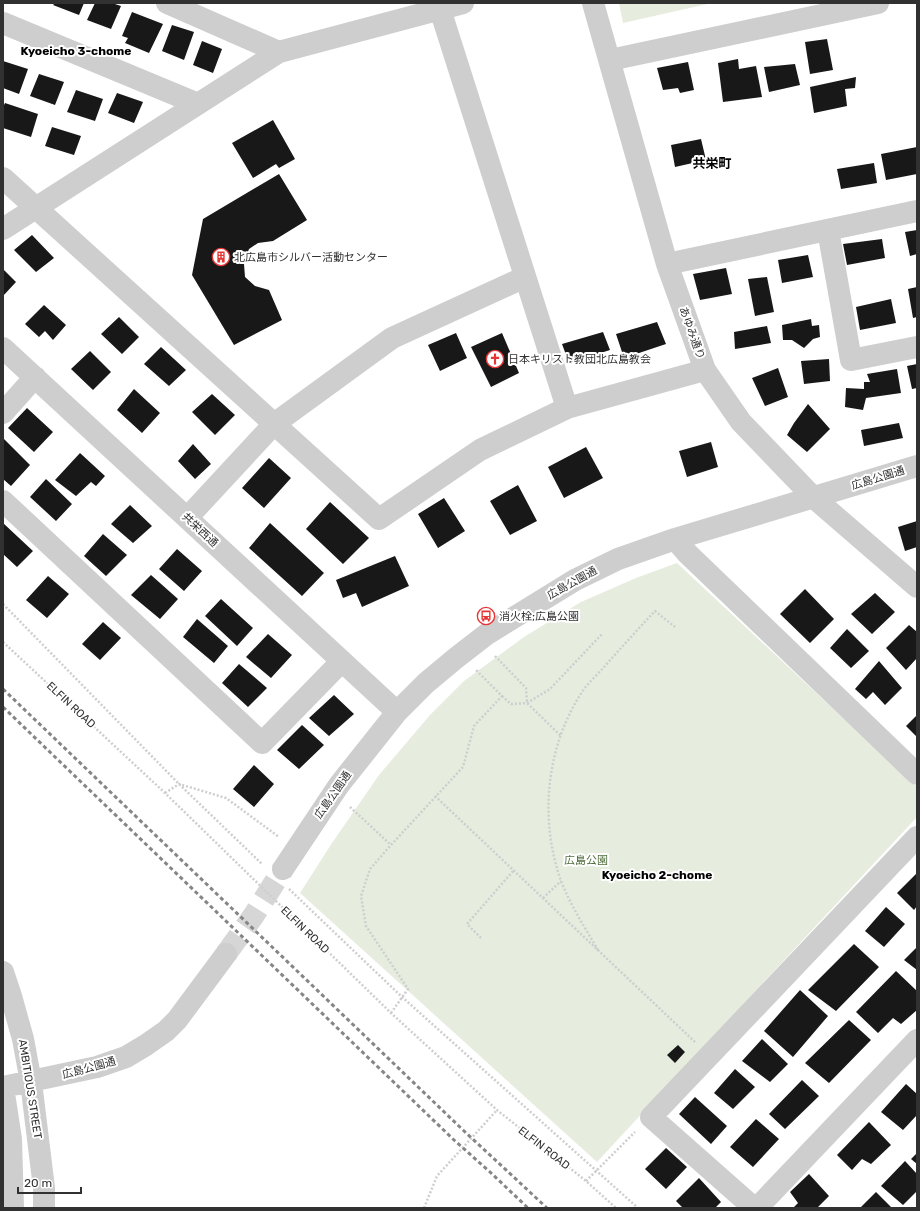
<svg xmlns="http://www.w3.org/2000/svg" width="920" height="1211" viewBox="0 0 920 1211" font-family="Rubik,'Noto Sans JP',sans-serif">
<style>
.green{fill:#e6eddf}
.building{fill:#181818}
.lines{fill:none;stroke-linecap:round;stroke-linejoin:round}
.minor-tunnel{stroke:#d6d6d6;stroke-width:22;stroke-dasharray:22 11;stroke-linecap:butt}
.path{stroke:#cecece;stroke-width:2.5;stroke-dasharray:2 2;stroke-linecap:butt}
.minor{stroke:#cecece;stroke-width:22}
.rail{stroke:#868686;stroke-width:3;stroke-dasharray:4 3;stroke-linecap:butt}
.labels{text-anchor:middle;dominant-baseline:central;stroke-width:4;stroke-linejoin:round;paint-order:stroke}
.poi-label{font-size:11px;fill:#313131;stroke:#fff;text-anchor:start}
.street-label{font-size:11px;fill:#313131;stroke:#fff}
.park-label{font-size:11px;fill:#506d3d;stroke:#fff}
.neighbourhood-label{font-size:12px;font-weight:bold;fill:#000;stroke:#fff}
.quarter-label{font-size:13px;font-weight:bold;fill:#000;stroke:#fff}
</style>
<rect width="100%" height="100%" fill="#fff"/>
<path class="green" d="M619 3H712L623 23Z
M677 563 917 787V817L597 1162 300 893 332 843 379 775 430 715 464 681 524 637 581 602 636 578Z"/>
<path class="building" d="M55 3H84L79 15 53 5Z
M95 3H112L121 6 111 29 87 20Z
M132 12 163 24 149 53 125 43 128 38 122 36Z
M172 25 194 32 184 60 162 51Z
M827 39 833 70 810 74 805 42Z
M202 41 222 49 213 73 193 65Z
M738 59 739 69 756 66 762 97 723 102 718 63Z
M3 61 28 69 19 94 3 88Z
M688 62 694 90 680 93 678 88 663 90 657 68Z
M795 64 800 85 769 92 764 67Z
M39 74 64 82 55 105 30 96Z
M856 77 855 88 845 89 847 106 814 113 810 87Z
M76 90 103 99 95 121 67 112Z
M117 93 143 102 134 123 108 113Z
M5 103 38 114 31 137 3 128V107Z
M273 120 295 159 279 168 276 164 253 178 232 143Z
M52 127 81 136 74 155 45 146Z
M701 139 706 160 675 167 671 145Z
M917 147V174L886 180 881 154Z
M874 163 877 183 841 189 837 169Z
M279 174 307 220 273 241 258 243 249 249 244 264 245 277 255 286 269 290 282 320 234 345 192 275 203 219Z
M917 230V254L910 256 905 232Z
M32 235 54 258 36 272 14 250Z
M882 239 885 258 847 265 843 244Z
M808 255 813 277 782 283 778 260Z
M726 268 732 294 700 300 693 274Z
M3 269 16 282 3 296Z
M767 277 774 312 755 316 748 279Z
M917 287V317L913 318 908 289Z
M891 299 896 323 860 330 856 307Z
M44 305 66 325 53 340 45 331 39 337 25 324Z
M119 317 139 337 122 354 101 334Z
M811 319 812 326 819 325 820 337 813 339 804 348 792 340H783L782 325Z
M657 322 666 344 624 358 616 334Z
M767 326 771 343 735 349 734 332Z
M603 332 610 350 569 363 562 344Z
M456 333 467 358 440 371 428 345Z
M502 333 519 373 491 387 471 347Z
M161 347 186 370 169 386 144 364Z
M90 351 111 372 93 390 71 369Z
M829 359 830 381 804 384 801 361Z
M917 364V388L912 389 907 366Z
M778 368 788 397 765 406 752 378Z
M897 369 901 393 866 398 863 410 845 407 846 388 864 389V382H870L867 374Z
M134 389 160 413 142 433 117 410Z
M212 394 235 415 215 435 192 412Z
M808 404 830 429 807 452 787 435 794 423Z
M27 408 53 432 34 452 8 428Z
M899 423 903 438 864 446 861 430Z
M3 438 30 465 11 486 3 479Z
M711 442 718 467 687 477 679 451Z
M193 444 211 464 195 479 178 461Z
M586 447 603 478 564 498 548 467Z
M80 453 105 476 96 486 91 482 76 496 55 480Z
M269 458 291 478 264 508 242 488Z
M46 479 72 504 56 521 30 497Z
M518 485 537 521 510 535 490 501Z
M444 498 465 531 438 548 418 514Z
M330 502 369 538 343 564 306 529Z
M130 505 152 526 133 543 111 524Z
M917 521V547L905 551 898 527Z
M3 523 33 551 17 567 3 554Z
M270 523 324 573 302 596 249 548Z
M103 534 127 555 106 576 84 556Z
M177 549 202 571 184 591 159 569Z
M395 556 409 586 362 607 356 593 343 598 336 580Z
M151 575 178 599 160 619 131 595Z
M48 576 69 594 47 618 26 600Z
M805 589 834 619 810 643 780 614Z
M875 593 895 612 872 634 851 614Z
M221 599 253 628 237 646 205 616Z
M197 619 228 646 214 663 183 637Z
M103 622 121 638 100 660 82 644Z
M909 625 917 632V658L906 670 886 648Z
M847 629 869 651 851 668 830 648Z
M268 634 292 655 271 678 246 657Z
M879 661 902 688 885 705 873 692 866 699 855 689Z
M239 664 267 688 248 707 222 683Z
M334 695 354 714 329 736 309 718Z
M917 715V737L906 726Z
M302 725 324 745 299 769 277 750Z
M254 765 274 784 254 807 233 789Z
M917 873V906L914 910 897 893Z
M886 907 905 924 884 947 865 931Z
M854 944 879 967 836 1011 808 990Z
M917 947V970L904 960Z
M896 971 917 991V1010L901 1024 893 1018 878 1033 856 1012Z
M800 990 828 1016 793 1057 764 1031Z
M849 1020 871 1040 829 1083 805 1063Z
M762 1039 788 1064 770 1082 742 1061Z
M678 1045 685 1052 675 1063 667 1055Z
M735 1069 755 1087 733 1109 714 1093Z
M802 1080 819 1096 785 1129 769 1114Z
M906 1084 917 1094V1115L903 1130 881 1112Z
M695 1097 727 1126 711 1144 679 1114Z
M756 1119 779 1139 753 1167 730 1147Z
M869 1122 891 1145 871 1164 862 1159 852 1170 837 1155Z
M666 1148 687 1167 666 1189 645 1169Z
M917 1153V1164L911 1159Z
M905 1161 917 1174V1191L903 1205 881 1186Z
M809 1174 829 1196 817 1208H793L798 1203 790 1192Z
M699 1178 721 1202 715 1208H683L676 1201Z
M876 1192 892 1208H860Z"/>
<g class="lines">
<path class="minor-tunnel" d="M226 954 254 915 283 869"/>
<path class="path" d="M3 604 179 784 262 864
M3 642 165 793 391 1013 497 1110 586 1181 616 1208
M495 656 526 688 527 703 561 736
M502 696 511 704 527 703 550 689 602 634
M165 793 179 784 226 798 279 837
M435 796 695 1042
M350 807 391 845
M289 889 402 997 638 1208
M543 898 561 881
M481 938 467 924 514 870
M598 950C585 928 571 906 561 881 539 819 546 747 582 692 588 683 597 675 604 667 621 648 638 629 655 611L675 627
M391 1013 408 989 366 926 361 896 370 869 391 845 463 767 474 726 502 696 476 670
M586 1181 635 1132
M424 1208 437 1176 497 1110"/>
<path class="minor" d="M167 3 279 52
M438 3 567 408
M593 3 667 264 705 370 741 422 813 497 917 587
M3 23 198 104
M610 60 878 3
M3 178 379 519 480 450 567 408 705 370
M3 229 279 52 463 3
M828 230 851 360 917 347
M667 264 917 211
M3 348 397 712
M3 413 35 377
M3 501 262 743 342 661
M187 518 274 424 392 338 525 277
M675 539 687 553 917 774
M283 869 339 785 397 712 426 683 456 658 487 634 575 580 618 559 675 539 917 466
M3 972 11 996 23 1039 31 1082 44 1188V1208
M3 1087 97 1067 126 1057 146 1045 166 1031 177 1020 226 954
M3 1087 11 1139 13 1208
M754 1208 651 1117 917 837
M757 1208 917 1040"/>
<path class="rail" d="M3 689 463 1130 547 1208
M3 707 454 1140 490 1172 528 1208"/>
</g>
<defs>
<symbol id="building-ring" viewBox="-11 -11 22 22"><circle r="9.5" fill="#fff" stroke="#e63535" stroke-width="1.5"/><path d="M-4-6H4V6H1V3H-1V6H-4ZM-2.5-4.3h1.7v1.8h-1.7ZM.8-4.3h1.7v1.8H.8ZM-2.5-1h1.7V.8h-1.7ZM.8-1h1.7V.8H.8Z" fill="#e63535"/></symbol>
<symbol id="church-ring" viewBox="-11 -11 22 22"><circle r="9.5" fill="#fff" stroke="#e63535" stroke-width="1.5"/><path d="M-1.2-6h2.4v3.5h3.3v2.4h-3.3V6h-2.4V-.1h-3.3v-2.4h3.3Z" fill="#e63535"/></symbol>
<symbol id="bus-ring" viewBox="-11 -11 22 22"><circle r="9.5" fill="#fff" stroke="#e63535" stroke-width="1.5"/><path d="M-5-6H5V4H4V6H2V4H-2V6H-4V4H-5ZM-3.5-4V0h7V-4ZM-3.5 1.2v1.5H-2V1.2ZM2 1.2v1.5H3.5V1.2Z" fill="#e63535"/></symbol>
</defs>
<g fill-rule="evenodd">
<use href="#building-ring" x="211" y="247" width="20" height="20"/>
<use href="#church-ring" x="485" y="349" width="20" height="20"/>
<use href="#bus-ring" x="476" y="606" width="20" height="20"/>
</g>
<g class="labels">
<g class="poi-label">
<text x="234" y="257">北広島市シルバー活動センター</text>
<text x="508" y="359">日本キリスト教団北広島教会</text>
<text x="499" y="616">消火栓;広島公園</text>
</g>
<g class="street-label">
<text transform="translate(692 333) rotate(70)">あゆみ通り</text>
<text transform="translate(878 478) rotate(-17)">広島公園通</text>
<text transform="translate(200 530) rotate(43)">共栄西通</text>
<text transform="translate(572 583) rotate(-29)">広島公園通</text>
<text transform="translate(71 705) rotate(43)">ELFIN ROAD</text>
<text transform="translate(333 795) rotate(-55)">広島公園通</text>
<text transform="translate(305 930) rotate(44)">ELFIN ROAD</text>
<text transform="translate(89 1068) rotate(-15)">広島公園通</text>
<text transform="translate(30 1089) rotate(81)">AMBITIOUS STREET</text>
<text transform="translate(544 1148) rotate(38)">ELFIN ROAD</text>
</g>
<g class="park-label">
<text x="586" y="860">広島公園</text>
</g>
<g class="neighbourhood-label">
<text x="76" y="51">Kyoeicho 3-chome</text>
<text x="657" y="875">Kyoeicho 2-chome</text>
</g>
<g class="quarter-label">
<text x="712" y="163">共栄町</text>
</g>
</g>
<rect width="920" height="1211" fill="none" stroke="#313131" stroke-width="8"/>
<path d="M18 1187v6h63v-6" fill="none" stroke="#313131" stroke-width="2"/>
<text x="24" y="1187" font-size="12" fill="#313131" stroke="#ffffff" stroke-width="3" paint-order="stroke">20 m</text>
</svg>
